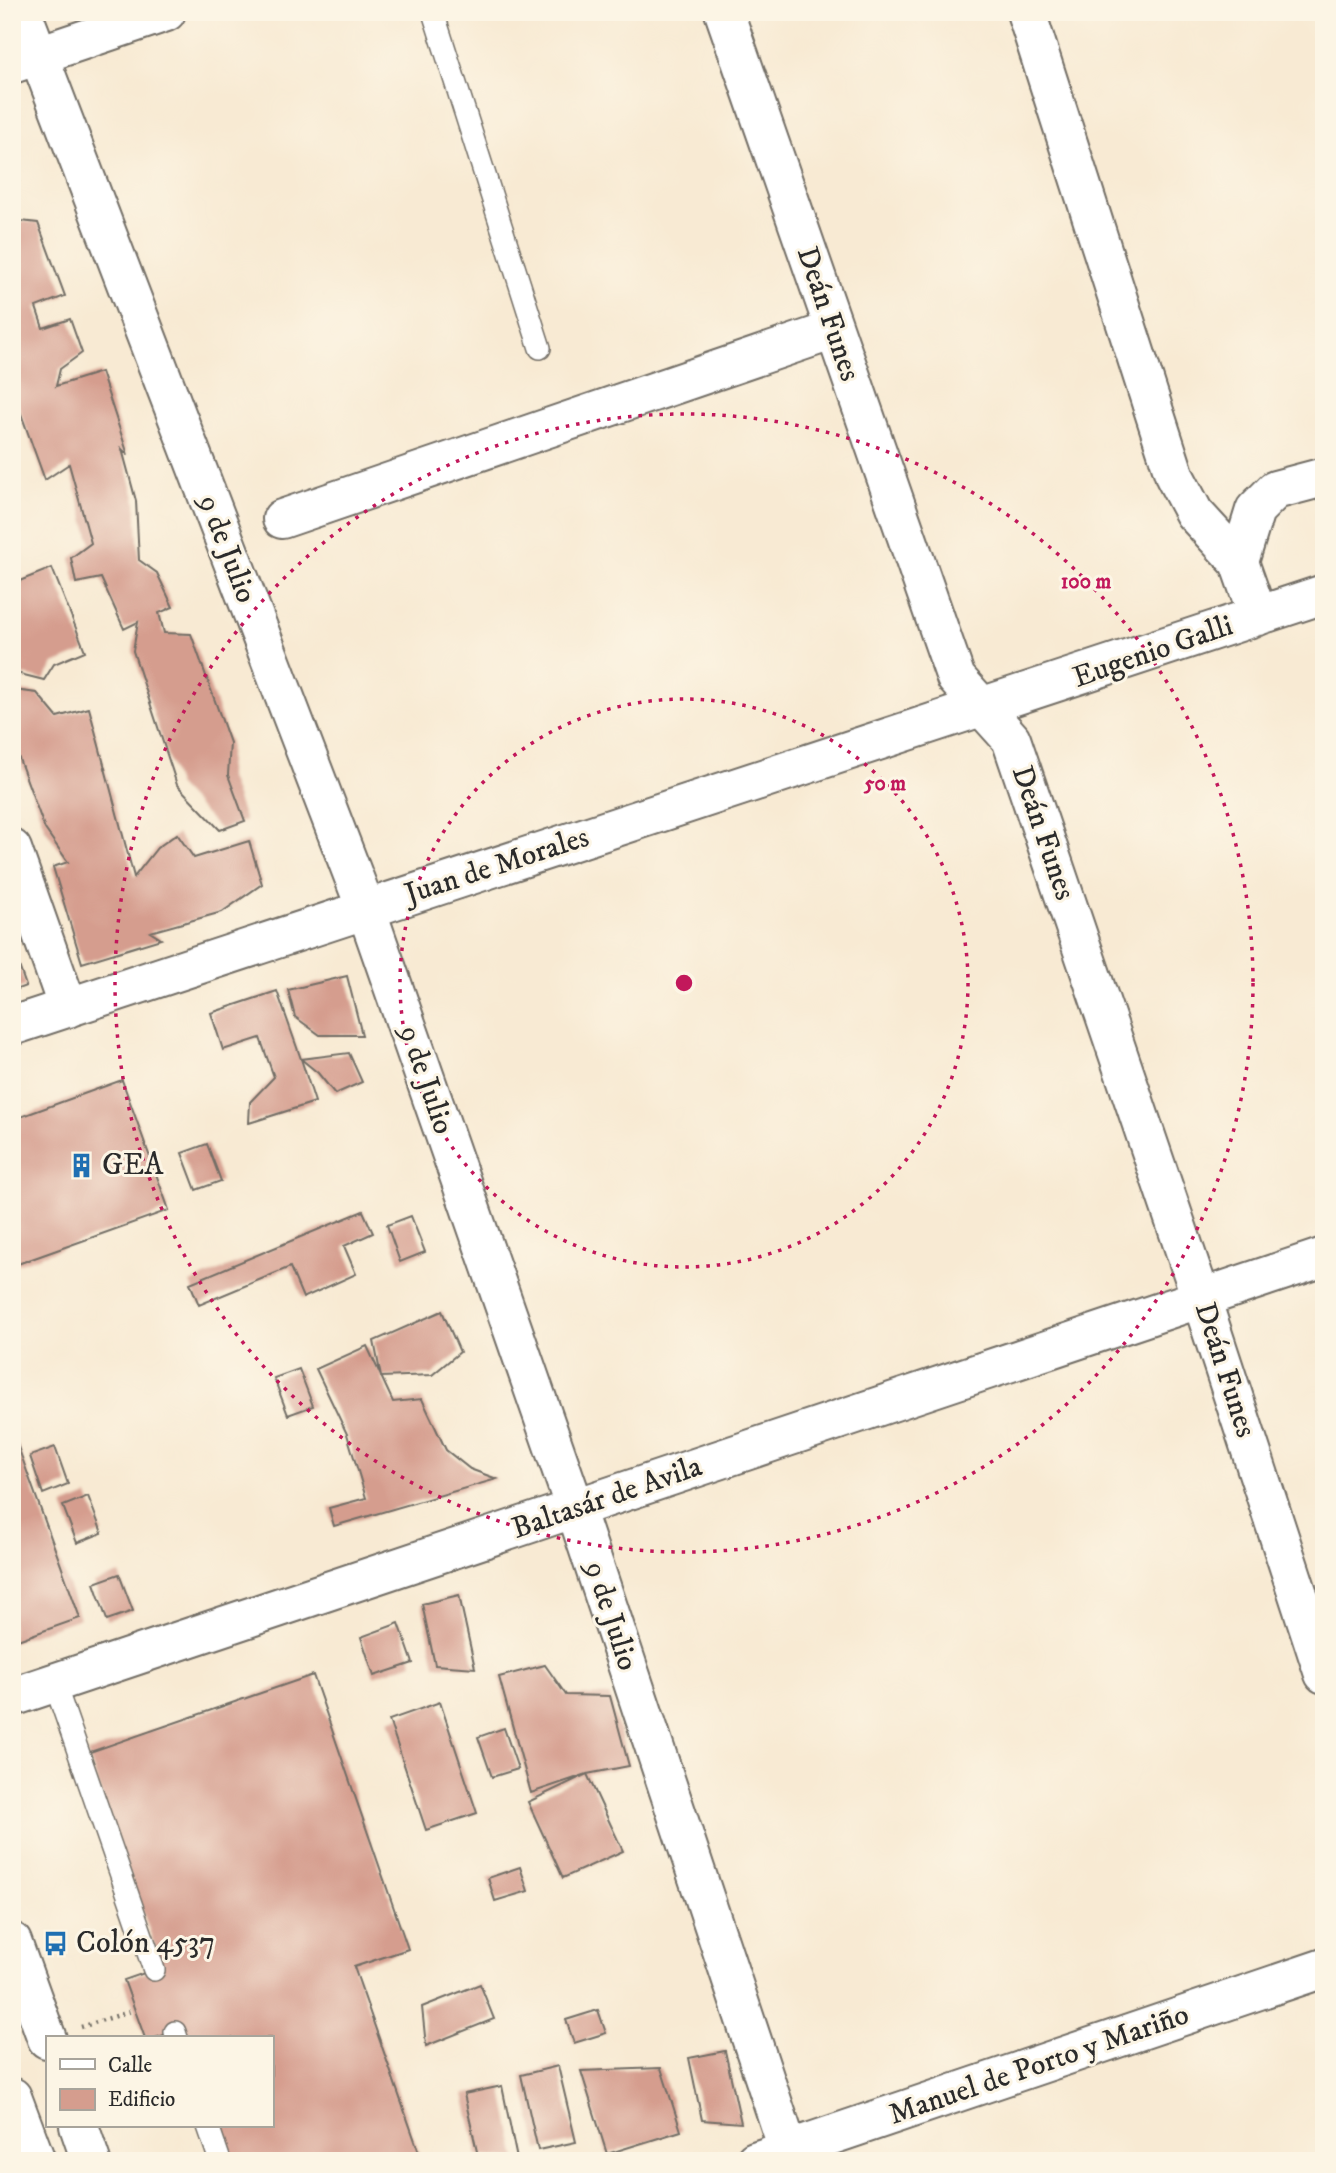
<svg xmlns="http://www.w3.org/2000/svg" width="1336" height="2173" viewBox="0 0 1336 2173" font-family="'IM FELL DW Pica',serif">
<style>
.building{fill:#d59d8e}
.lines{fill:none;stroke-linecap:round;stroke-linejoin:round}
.service-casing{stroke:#736e66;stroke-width:24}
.minor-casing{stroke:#736e66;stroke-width:42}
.secondary-casing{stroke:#736e66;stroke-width:42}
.primary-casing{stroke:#736e66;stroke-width:42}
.path{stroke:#736e66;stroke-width:4.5;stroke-dasharray:2 5;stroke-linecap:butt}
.service{stroke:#fff;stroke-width:21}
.minor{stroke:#fff;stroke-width:38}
.secondary{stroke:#fff;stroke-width:38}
.primary{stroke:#fff;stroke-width:38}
.ring{fill:none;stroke:#c2185b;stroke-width:3.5;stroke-dasharray:3.5 7}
.labels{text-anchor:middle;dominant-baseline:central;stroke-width:6;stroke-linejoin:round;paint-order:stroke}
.street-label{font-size:30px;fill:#2b2b2b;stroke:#fcf5e5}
.poi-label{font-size:30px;fill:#2b2b2b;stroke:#fcf5e5;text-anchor:start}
.centre{fill:#c2185b;stroke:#fcf5e5;stroke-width:3.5}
.ring-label{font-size:21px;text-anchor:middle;font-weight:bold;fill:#c2185b;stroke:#fcf5e5;stroke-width:6;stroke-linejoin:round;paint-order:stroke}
</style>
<rect width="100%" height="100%" fill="#fcf5e5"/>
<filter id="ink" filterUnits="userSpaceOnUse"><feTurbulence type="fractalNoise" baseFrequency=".0143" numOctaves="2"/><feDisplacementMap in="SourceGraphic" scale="14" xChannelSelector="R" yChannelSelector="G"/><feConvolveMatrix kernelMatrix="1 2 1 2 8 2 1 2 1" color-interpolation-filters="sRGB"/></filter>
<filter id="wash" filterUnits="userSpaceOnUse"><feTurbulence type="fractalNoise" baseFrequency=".00686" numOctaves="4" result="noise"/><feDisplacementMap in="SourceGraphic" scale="28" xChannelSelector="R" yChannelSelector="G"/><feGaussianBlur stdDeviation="1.57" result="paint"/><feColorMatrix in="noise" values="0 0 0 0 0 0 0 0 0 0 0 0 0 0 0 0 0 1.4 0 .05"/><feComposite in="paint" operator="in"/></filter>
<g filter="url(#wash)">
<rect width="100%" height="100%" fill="#f8ead3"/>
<g id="blocks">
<path class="building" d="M12 162 19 181 12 184Z
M12 220 38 223 65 296 36 307 43 328 70 319 82 353 60 369 56 386 101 372 128 455 122 449 136 501 139 560 157 573 173 607 159 613 164 633 191 634 230 743 228 775 245 821 220 830 177 785 133 651 138 622 124 629 101 578 76 583 71 558 91 543 69 464 45 480 12 389Z
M52 568 85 651 54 664 44 680 12 672V584Z
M14 690 37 693 57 717 89 708 134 877 157 848 177 834 194 858 249 841 262 884 222 912 150 932 161 939 82 963 53 867 68 862 45 829 12 740Z
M12 946 26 986 12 991Z
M347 976 362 1035H320L295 1017 288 990Z
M277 991 301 1059 349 1053 362 1082 335 1094 318 1073 301 1059 315 1102 249 1123 250 1102 274 1077 260 1038 223 1050 211 1013Z
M122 1080 169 1210 12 1266V1120Z
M207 1144 221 1181 196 1190 182 1153Z
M363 1211 373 1233 344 1246 356 1274 303 1298 290 1267 199 1305 190 1283Z
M411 1216 425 1252 400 1262 387 1225Z
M442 1311 460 1352 432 1375 381 1377 374 1341Z
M367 1346 393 1402 422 1399 446 1450 470 1469 497 1479 334 1526 329 1508 366 1498 347 1434 316 1369Z
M299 1369 313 1406 288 1415 274 1378Z
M17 1444 80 1618 12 1642V1446Z
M55 1447 68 1484 43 1494 30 1456Z
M88 1496 102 1533 77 1543 63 1506Z
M119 1574 133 1611 107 1620 94 1583Z
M459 1595 475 1668 435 1665 422 1604Z
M399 1623 413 1663 374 1676 361 1637Z
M545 1665 566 1695 610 1696 629 1766 587 1774 531 1793 499 1677Z
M313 1675 408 1949 354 1967 422 2161H228L216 2126H271V2038H185L182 2029 155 2038H145L124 1980 162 1967 87 1753Z
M440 1702 477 1813 426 1830 389 1720Z
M504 1728 518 1769 492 1777 478 1737Z
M587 1774 623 1851 563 1878 528 1802Z
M520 1867 528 1891 495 1901 488 1878Z
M480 1984 494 2019 426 2046 422 2007Z
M598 2010 606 2033 574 2043 566 2020Z
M725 2051 741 2123 702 2120 689 2058Z
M558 2066 576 2142 538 2150 521 2075Z
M661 2068 681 2131 607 2154 581 2071Z
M502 2086 517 2159 478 2156 464 2094Z"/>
</g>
</g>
<g filter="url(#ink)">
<use href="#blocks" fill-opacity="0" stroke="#736e66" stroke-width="2"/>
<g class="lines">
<defs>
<path id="service" d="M433 12 540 348
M54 1682 154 1970
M175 2032 177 2038
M208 2126 220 2161"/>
<path id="minor" d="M22 12 366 909 575 1508 792 2161
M724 12 956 678 1011 739 1201 1298 1324 1674
M1026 12 1175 477 1194 513 1239 562 1258 616
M282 519 834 330
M1239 562 1255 510 1275 490 1324 477
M12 849 68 1008
M12 1026 1324 594
M12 1697 1324 1257
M755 2161 1324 1968"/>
<path id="secondary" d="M12 64 166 12"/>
<path id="primary" d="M12 1942 47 2039
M12 2097 36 2161
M79 2126 91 2161"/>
</defs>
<use href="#service" class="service-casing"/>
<use href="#minor" class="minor-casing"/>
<use href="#secondary" class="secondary-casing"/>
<use href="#primary" class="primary-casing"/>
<path class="path" d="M81 2027 135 2010"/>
<use href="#service" class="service"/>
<use href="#minor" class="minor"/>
<use href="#secondary" class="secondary"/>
<use href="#primary" class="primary"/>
</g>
</g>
<g class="ring">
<circle cx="684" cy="983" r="284"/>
<circle cx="684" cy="983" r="569"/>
</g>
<defs>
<symbol id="building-bare" viewBox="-9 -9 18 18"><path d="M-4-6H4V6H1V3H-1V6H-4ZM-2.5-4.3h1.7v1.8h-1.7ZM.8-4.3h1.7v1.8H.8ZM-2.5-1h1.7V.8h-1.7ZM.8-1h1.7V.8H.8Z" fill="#1f6fb2" stroke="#fcf5e5" stroke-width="2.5" paint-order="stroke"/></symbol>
<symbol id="bus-bare" viewBox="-9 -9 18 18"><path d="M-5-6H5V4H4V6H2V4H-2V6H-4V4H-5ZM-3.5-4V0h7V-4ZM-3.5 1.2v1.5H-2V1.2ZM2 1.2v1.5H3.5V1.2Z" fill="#1f6fb2" stroke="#fcf5e5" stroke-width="2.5" paint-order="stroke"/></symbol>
</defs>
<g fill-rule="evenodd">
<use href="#building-bare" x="64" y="1148" width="35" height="35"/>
<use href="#bus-bare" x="38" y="1926" width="35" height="35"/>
</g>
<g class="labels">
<g class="street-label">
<text transform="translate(828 314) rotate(71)">Deán Funes</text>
<text transform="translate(227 549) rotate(69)">9 de Julio</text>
<text transform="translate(1153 652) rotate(-19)">Eugenio Galli</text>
<text transform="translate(1043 833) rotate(71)">Deán Funes</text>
<text transform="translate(497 866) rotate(-18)">Juan de Morales</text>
<text transform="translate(426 1080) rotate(71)">9 de Julio</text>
<text transform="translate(1225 1370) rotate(72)">Deán Funes</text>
<text transform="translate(607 1498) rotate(-19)">Baltasár de Avila</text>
<text transform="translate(611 1616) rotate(72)">9 de Julio</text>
<text transform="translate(1039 2065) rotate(-19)">Manuel de Porto y Mariño</text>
</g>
<g class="poi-label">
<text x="102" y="1165">GEA</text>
<text x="76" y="1943">Colón 4537</text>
</g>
</g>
<circle cx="684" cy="983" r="10" class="centre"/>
<g class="ring-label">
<text x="1086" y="588">100 m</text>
<text x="885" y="790">50 m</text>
</g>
<rect width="1336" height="2173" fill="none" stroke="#fcf5e5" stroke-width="42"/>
<rect x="46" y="2036" width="228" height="91" fill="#fcf5e5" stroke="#a8a49b" stroke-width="2"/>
<rect x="60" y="2059" width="35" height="10" fill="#ffffff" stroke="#a8a49b" stroke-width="2"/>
<text x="108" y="2072" font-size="21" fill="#2b2b2b">Calle</text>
<rect x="60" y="2089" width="35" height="21" fill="#d59d8e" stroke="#a8a49b" stroke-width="2"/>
<text x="108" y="2106" font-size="21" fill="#2b2b2b">Edificio</text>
</svg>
